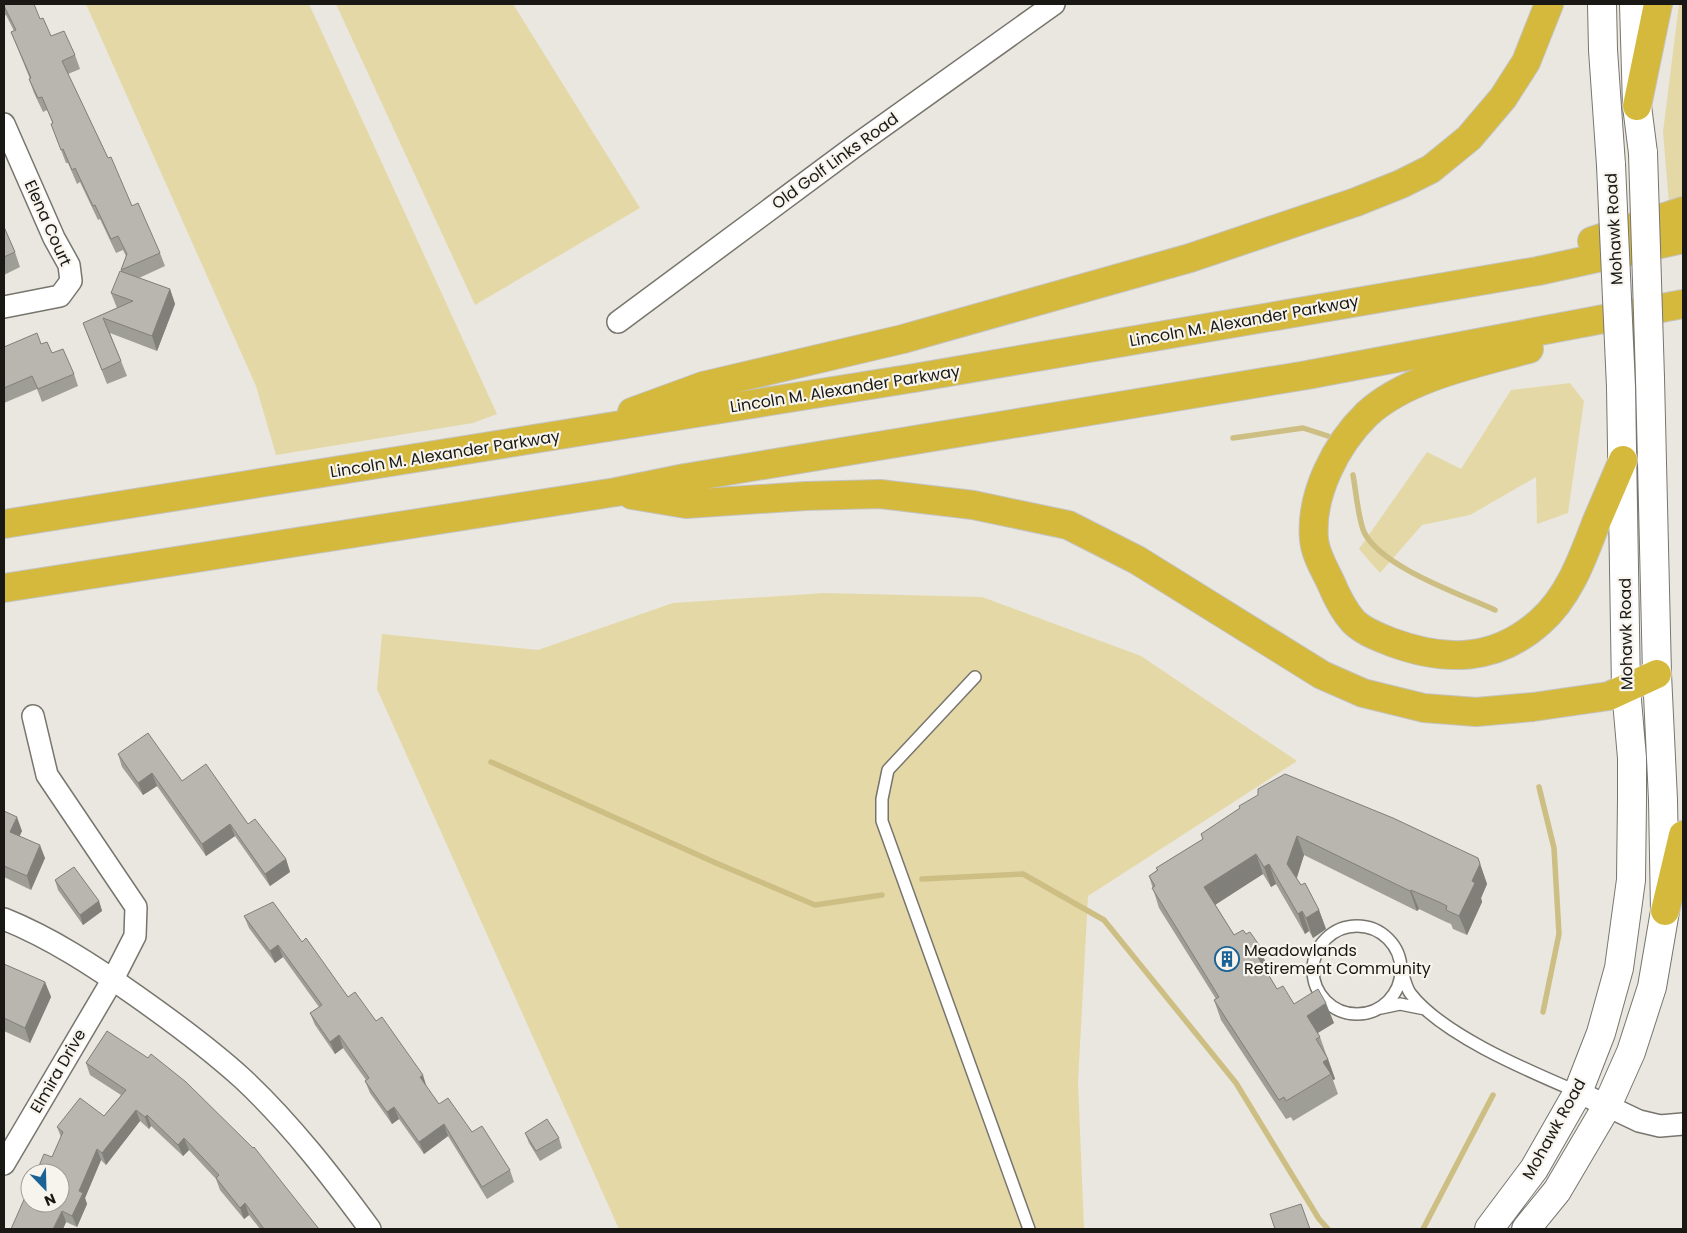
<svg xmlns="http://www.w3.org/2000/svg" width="1687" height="1233" viewBox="0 0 1687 1233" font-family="Poppins,sans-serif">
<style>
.green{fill:#e4d8a7}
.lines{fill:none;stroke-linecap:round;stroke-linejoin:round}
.stream{stroke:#cdbe83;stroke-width:5.5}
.service-casing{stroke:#77756d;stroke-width:14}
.minor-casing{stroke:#77756d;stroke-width:24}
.secondary-casing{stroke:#77756d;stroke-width:30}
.motorway-casing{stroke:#c3c3c2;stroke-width:30}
.service{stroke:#fff;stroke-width:11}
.minor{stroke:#fff;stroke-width:21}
.secondary{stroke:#fff;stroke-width:28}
.motorway{stroke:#d5b93d;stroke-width:28}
.secondary-bridge-casing{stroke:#77756d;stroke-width:30;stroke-linecap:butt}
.secondary-bridge{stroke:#fff;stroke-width:28}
.wall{fill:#9e9d96}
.shaded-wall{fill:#817f7a}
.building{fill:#b8b6ae;stroke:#817f7a}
.labels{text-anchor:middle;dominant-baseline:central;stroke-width:4.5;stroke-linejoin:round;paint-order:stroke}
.street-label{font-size:16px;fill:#191815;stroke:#f6f4ec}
.poi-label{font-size:16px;fill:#191815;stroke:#f6f4ec;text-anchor:start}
</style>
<rect width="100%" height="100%" fill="#e9e7df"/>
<path class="green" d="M86 4H309L497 414 473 423 276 455 256 386Z
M336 4H513L640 208 475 305Z
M1679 4H1683V199L1669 203 1663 132Z
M1570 383 1584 401 1568 513 1537 524 1536 477 1470 515 1422 525 1380 573 1359 549 1427 452 1461 469 1511 390Z
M825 593 982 597 1141 656 1297 761 1088 896 1078 1082 1084 1229H619L377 689 382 634 538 650 673 603Z"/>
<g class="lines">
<path class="stream" d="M1233 438 1303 428 1328 436
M1353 475C1356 491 1358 518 1364 532 1381 567 1460 594 1495 610
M491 762 716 863 815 905 882 895
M1539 787 1554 848 1559 934 1543 1012
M922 879 1023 874 1104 920 1236 1083 1319 1219 1328 1229
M1423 1229 1493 1095"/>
<defs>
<path id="service" d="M975 677 888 770 882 799V821L1029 1229
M1313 970a44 44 0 1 1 88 0a44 44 0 1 1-88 0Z
M1402 971C1404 978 1406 987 1410 993 1442 1035 1529 1071 1578 1092
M1381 1008 1400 1004 1425 1009"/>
<path id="minor" d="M4 124 54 238 69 265 71 281 60 296 4 307
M618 322 855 146 1054 4
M4 919C51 938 94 966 135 995 172 1021 209 1048 243 1079 291 1124 331 1176 370 1229
M1578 1092 1639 1121 1660 1126 1683 1124
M4 1164 113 979 135 936 136 907 47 775 33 716"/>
<path id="secondary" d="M1602 4 1603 50 1611 165
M1634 4 1637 106 1643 153
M1489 1229 1534 1169 1578 1092 1601 1033 1619 968 1631 880 1632 800V758L1626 689 1621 387
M1526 1229 1557 1191 1607 1106 1631 1052 1652 987 1665 911 1663 800 1657 674 1650 378"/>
<path id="motorway" d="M1637 106 1658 4
M1592 241 1683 211
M1529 349C1478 363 1407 377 1367 414 1336 444 1310 495 1314 539 1315 554 1325 570 1331 583 1336 595 1344 611 1353 621 1362 631 1379 637 1391 642 1445 662 1495 662 1540 622 1569 597 1583 557 1596 523 1605 502 1614 481 1623 460
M632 412 703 386 903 339 1190 258 1356 202 1401 184 1431 169 1469 138 1503 98 1526 62 1549 4
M632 495 686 504 806 496 880 494 973 505 1068 525 1137 560 1322 675 1363 693 1424 708 1476 712 1533 707 1609 696 1657 674
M4 524 914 378 1538 271 1683 239
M4 588 616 492 685 478 1307 375 1683 304
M1665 911 1683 835"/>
</defs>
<use href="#service" class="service-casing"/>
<use href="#minor" class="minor-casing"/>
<use href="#secondary" class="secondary-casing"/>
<use href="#motorway" class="motorway-casing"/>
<use href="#service" class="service"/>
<use href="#minor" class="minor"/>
<use href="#secondary" class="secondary"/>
<use href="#motorway" class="motorway"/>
<defs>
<path id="secondary-bridge" d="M1643 153 1650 378
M1611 165 1621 387"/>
</defs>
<use href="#secondary-bridge" class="secondary-bridge-casing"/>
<use href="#secondary-bridge" class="secondary-bridge"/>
</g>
<path class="wall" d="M4 4 40 19 51 36 75 55 80 69 68 74 108 158 132 206 160 253 165 266 139 278 170 289 175 304 157 351 110 333 127 376 107 384 83 323 117 308 111 293 121 271V270L126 256 123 250 116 253 100 219 98 220 80 182 77 184 68 163H66L51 124H53L47 110 43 112 34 93 29 79H30L11 32 14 31 6 15 4 16Z
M4 227 15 252 20 267 4 275Z
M41 344 74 374 78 386 42 402 37 389 4 403V347Z
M118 754 182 781 248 824 286 859 290 872 270 886 235 836 206 856 157 786 143 795 122 767Z
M1239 806 1478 858 1487 884 1481 898 1482 902 1467 935 1453 929 1451 924 1446 922 1419 909 1417 911 1304 855 1296 878 1319 910 1326 929 1313 938 1309 931 1305 934 1276 884 1271 887 1263 874 1215 904 1234 935 1246 934 1259 945 1266 964 1264 966 1265 969 1277 989 1294 1004 1334 1023 1318 1033 1320 1037 1335 1079 1333 1080 1338 1094 1293 1121 1291 1117 1286 1119 1221 1020 1214 1000 1216 999 1159 908 1149 876 1157 870 1156 868 1203 839 1201 834 1240 808Z
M4 811 22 831 19 836 45 858 31 890 4 877Z
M55 880 99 901 102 911 83 925 58 890Z
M244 916 302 942 348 997 376 1021 439 1104 472 1132 510 1170 514 1182 487 1199 448 1136 424 1154 399 1119 392 1124 370 1093 365 1081 366 1080 343 1048 335 1054 315 1025 310 1013 319 1007 283 957 275 963 249 928Z
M4 964 45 982 51 997 30 1043 4 1031Z
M107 1031 319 1229H260L249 1215 244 1219 220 1190 216 1179 189 1150 183 1156 151 1126 149 1129 140 1121 106 1165 101 1160 85 1198 87 1204 77 1227 66 1222 63 1229 52 1157 61 1137 57 1127 104 1116 121 1095 90 1075 86 1063Z
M525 1133 559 1138 562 1148 540 1161 529 1143Z"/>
<path class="shaded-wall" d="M170 289 175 304 157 351 152 336Z
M152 773 157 786 143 795 138 783Z
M17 817 22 831 15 846 10 832Z
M230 824 235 836 206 856 202 844Z
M1297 836 1304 855 1295 884 1287 864Z
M40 845 45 858 31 890 27 876Z
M1256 854 1263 874 1212 907 1204 887Z
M1478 858 1487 884 1481 898 1482 902 1467 935 1459 916 1472 881Z
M286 859 290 872 270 886 265 874Z
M1269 864 1276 884 1271 887 1264 867Z
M1411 890 1419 909 1417 911 1410 891Z
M99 901 102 911 83 925 80 915Z
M1319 910 1326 929 1313 938 1306 918Z
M1302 911 1309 931 1305 934 1298 914Z
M278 945 283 957 275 963 270 951Z
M1259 945 1266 964 1264 966 1266 972 1256 954 1255 947Z
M45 982 51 997 30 1043 25 1028Z
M1326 1003 1334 1023 1314 1035 1307 1016Z
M339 1035 343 1048 335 1054 330 1042Z
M1328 1059 1335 1079 1333 1080 1331 1074 1323 1062Z
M423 1075 427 1088 420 1077Z
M394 1107 399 1119 392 1124 387 1112Z
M136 1110 140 1121 106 1165 102 1153Z
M147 1115 151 1126 149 1129 145 1117Z
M444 1124 448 1136 424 1154 419 1142Z
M184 1138 189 1150 183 1156 178 1145Z
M97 1149 101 1160 85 1198 87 1204 77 1227 72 1216 79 1191Z
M245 1203 249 1215 244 1219 240 1208Z
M62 1211 66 1222 63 1229H53Z"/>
<path class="building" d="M4 4H34L40 19 43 18 51 36 64 31 75 55 62 61 108 158 111 157 132 206 138 203 160 253 121 270 127 254 118 236 111 239 95 205 93 206 75 168 72 170 63 149 61 150 51 124 53 123 42 97 38 98 29 79 31 78 11 32 16 30 4 6Z
M4 227 15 252 4 257Z
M120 271 170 289 152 336 103 318 121 361 102 370 83 323 133 301 111 293Z
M37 333 41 344 47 342 52 353 63 349 74 374 38 389 32 376 4 388V347Z
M148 733 182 781 206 764 248 824 255 819 286 859 265 874 230 824 202 844 152 773 138 783 118 754Z
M1285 774 1393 818 1478 858 1480 864 1472 881 1475 883 1459 916 1446 910 1447 906 1439 902 1411 890 1410 891 1297 836 1287 864 1301 885 1305 883 1319 910 1306 918 1302 911 1298 914 1269 864 1264 867 1256 854 1204 887 1234 935 1243 930 1246 934 1250 932 1259 945 1255 947 1259 952 1256 954 1277 989 1283 986 1294 1004 1318 989 1326 1003 1307 1016 1320 1037 1316 1039 1328 1059 1323 1062 1331 1074 1286 1101 1284 1097 1279 1100 1214 1000 1219 997 1152 888 1155 886 1149 876 1158 870 1156 868 1203 839 1201 834 1240 808 1239 806 1258 795V789Z
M4 811 17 817 10 832 40 845 27 876 4 866Z
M74 867 99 901 80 915 55 880Z
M273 902 302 942 306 938 348 997 355 992 376 1021 382 1017 423 1075 420 1077 439 1104 448 1098 472 1132 482 1126 510 1170 482 1187 444 1124 419 1142 394 1107 387 1112 365 1081 369 1078 339 1035 330 1042 310 1013 322 1005 278 945 270 951 244 916Z
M4 964 45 982 25 1028 4 1018Z
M107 1031 148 1058 151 1054 186 1082 253 1148 254 1147 319 1229H264L245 1203 240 1208 216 1178 219 1175 184 1138 178 1145 147 1115 145 1117 136 1110 102 1153 97 1149 79 1191 83 1193 72 1216 62 1211 53 1229H11L30 1186V1203H60V1173H36L44 1154 52 1157 63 1132 57 1127 80 1098 104 1116 126 1090 86 1063Z
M547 1119 559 1138 536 1151 525 1133Z
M1301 1204 1310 1229H1275L1270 1214Z"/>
<defs>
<symbol id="building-ring" viewBox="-11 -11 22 22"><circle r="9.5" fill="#f6f4ec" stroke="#1a6195" stroke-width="1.5"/><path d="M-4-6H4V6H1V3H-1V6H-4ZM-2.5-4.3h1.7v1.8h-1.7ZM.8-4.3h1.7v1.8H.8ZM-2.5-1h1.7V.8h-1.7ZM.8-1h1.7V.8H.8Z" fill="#1a6195"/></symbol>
</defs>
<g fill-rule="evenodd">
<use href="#building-ring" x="1213" y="945" width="28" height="28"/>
</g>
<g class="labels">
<g class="street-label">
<text transform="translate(835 161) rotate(-36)">Old Golf Links Road</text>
<text transform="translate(48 223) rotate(66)">Elena Court</text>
<text transform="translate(1614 229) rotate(-93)">Mohawk Road</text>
<text transform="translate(1244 321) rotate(-10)">Lincoln M. Alexander Parkway</text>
<text transform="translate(845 389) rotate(-9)">Lincoln M. Alexander Parkway</text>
<text transform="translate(445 454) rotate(-9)">Lincoln M. Alexander Parkway</text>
<text transform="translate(1626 634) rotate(-91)">Mohawk Road</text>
<text transform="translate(58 1071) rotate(-60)">Elmira Drive</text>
<text transform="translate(1554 1129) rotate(-61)">Mohawk Road</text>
</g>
<g class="poi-label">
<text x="1244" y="950">Meadowlands<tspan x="1244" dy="18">Retirement Community</tspan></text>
</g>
</g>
<rect width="1687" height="1233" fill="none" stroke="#191815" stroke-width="10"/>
<g transform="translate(45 1188) rotate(157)"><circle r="24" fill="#f6f4ec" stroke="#9e9c96"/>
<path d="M0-4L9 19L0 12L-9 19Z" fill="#1a6195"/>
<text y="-8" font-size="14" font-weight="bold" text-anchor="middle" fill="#191815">N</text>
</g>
</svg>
